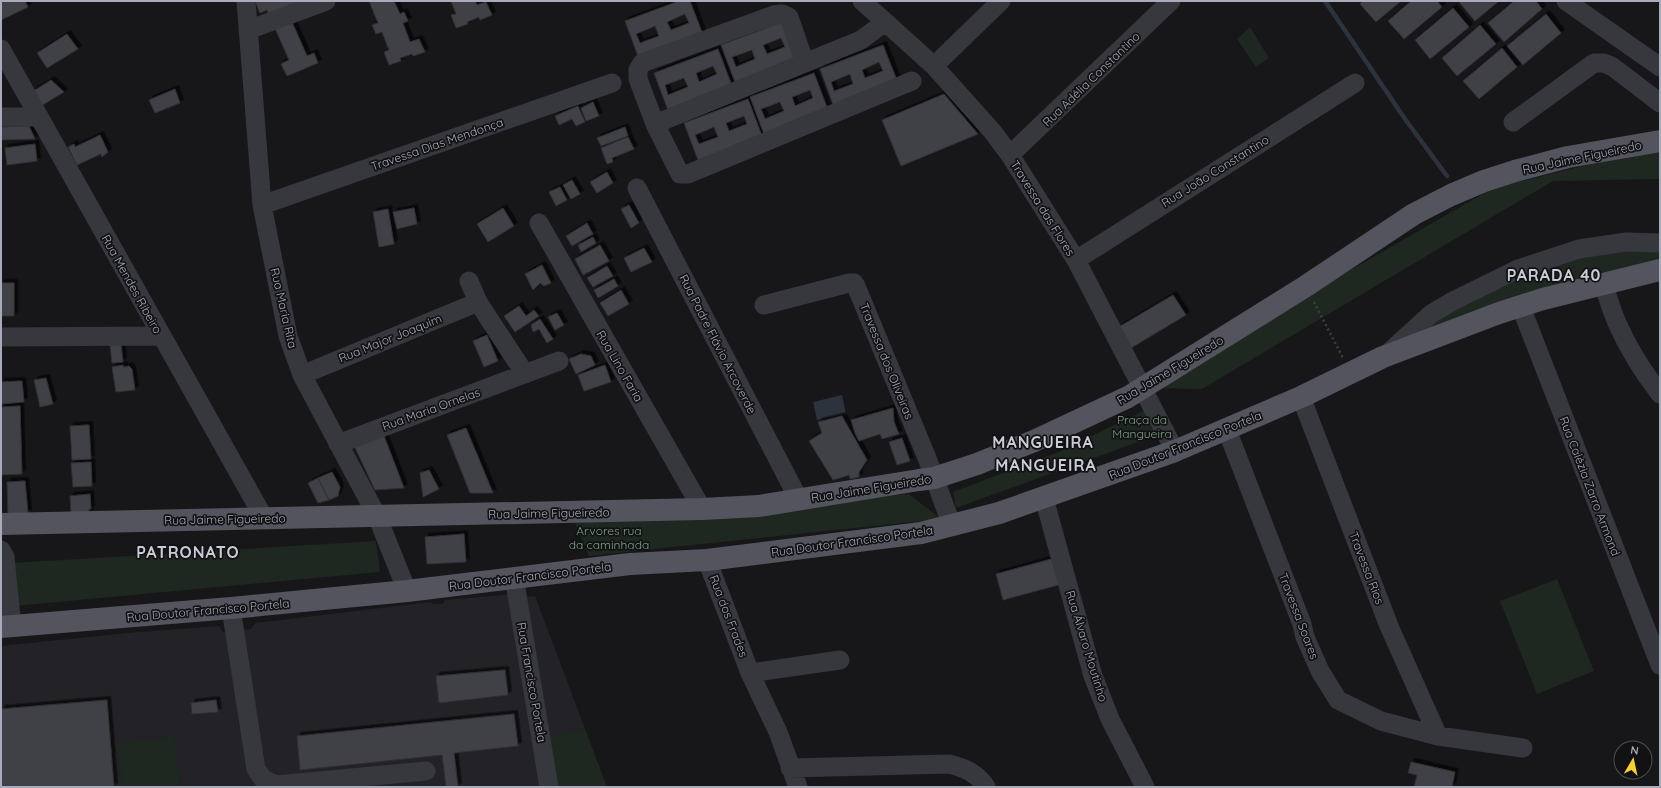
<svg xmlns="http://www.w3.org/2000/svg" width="1661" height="788" viewBox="0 0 1661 788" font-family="Quicksand,sans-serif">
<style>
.built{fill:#232226}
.green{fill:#1e2720}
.water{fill:#2c333d}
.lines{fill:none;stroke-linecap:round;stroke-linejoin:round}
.stream{stroke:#2c333d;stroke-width:4.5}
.building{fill:#414046;stroke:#313035;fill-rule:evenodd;filter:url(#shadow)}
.path{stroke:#3d3e45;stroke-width:2.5;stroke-dasharray:2 3;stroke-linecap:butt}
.minor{stroke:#37373e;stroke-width:19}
.major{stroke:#53545d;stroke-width:22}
.labels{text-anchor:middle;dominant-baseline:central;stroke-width:3.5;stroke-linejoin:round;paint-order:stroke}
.street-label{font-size:12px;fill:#a8abb9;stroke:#121114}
.park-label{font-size:12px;fill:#7ea586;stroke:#121114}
.district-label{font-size:16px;font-weight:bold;letter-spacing:1px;fill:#c9cbd5;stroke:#121114}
</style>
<defs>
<filter id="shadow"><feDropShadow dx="3.5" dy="-3.5" stdDeviation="0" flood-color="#0009"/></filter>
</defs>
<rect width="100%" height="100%" fill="#171619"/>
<path class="built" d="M513 594 516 598 535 596 607 787H1V646L127 633 219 626 223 632 251 629 256 623 430 602 434 604H443L445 600Z"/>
<path class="green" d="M1250 27 1269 58 1256 67 1237 39Z
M1660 147V179L1553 181 1202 389 1160 388 1323 286 1493 188Z
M1609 249 1649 250 1660 253V260L1421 339 1432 319 1495 285Z
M1149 408 1160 434 956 508 953 492 1061 451Z
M909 494 941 519 589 556 575 523Z
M376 541 380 572 15 606 12 563Z
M1557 579 1594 671 1537 694 1500 601Z
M585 729 607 787H556L548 737Z
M174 737 180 787H122L119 742Z"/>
<path class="water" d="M842 395 846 414 817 420 813 402Z"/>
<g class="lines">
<path class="stream" d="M1325 1 1405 119 1447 176"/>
</g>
<path class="building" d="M1 1H25L28 7 1 20Z
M255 1H296L303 18 292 22 307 56 314 53 318 63 287 76 281 64 289 60 267 10 260 13Z
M369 1H394L400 14 404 12 408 21 403 23 410 42 419 39 425 52 413 56 412 54 400 58 401 61 389 65 384 52 389 50 382 32 376 34 372 25 378 23Z
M451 1H475L477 5 486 2 492 15 480 20 479 17 467 22 468 24 456 28 451 15 456 14Z
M679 1H690L703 35 639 59 625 21ZM685 14 689 23 671 30 667 22ZM655 26 659 36 640 43 636 34Z
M1363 1H1401L1376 22 1360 4Z
M1411 1H1437L1442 7 1404 39 1388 21Z
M1461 1H1499L1475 21 1459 2Z
M1514 1H1536L1542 9 1504 42 1488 23Z
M1453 8 1469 27 1430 59 1415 40Z
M1546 14 1561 33 1523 65 1507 46Z
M785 21 799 58 735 82 721 45ZM781 38 785 47 767 54 763 45ZM752 50 755 59 736 67 732 57Z
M1480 25 1496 44 1457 76 1442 58Z
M67 34 78 49 47 68 37 53Z
M883 45 898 83 834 107 820 69ZM879 62 883 71 865 78 862 70ZM850 74 853 84 834 91 831 82Z
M1502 48 1517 67 1479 99 1463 81Z
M718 49 732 86 668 110 654 73ZM713 66 717 74 699 82 696 73ZM684 78 688 87 668 95 665 85Z
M814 73 828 110 764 134 750 97ZM810 90 813 98 795 106 792 97ZM780 102 784 111 765 119 761 109Z
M51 80 64 92 41 106 32 92Z
M175 89 180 103 155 113 149 100Z
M944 94 978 134 901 166 882 120Z
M748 99 762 136 698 160 684 123ZM744 116 747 124 729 131 726 123ZM714 127 718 137 699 144 695 135Z
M593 102 599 116 586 121 581 108Z
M578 106 585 122 576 126 572 119 559 125 555 116Z
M29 126 35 139 1 140V127Z
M625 127 628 136 601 146 597 138Z
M100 135 108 152 102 157 101 154 77 165 68 147 74 144 75 147Z
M628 137 634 149 612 158 613 162 607 164 601 148Z
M35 144 37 161 7 165 5 148Z
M607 172 613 183 597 193 590 182Z
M572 180 580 194 571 199 563 185Z
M560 187 567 200 556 206 549 192Z
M629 205 639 223 631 228 621 209Z
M414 208 417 224 397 229 393 212Z
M503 208 514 226 488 242 477 224Z
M388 209 394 244 379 247 373 212Z
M587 223 593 234 572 246 566 236Z
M593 237 596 243 581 252 578 245Z
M600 245 609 261 583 275 575 259Z
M644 248 652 262 631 272 624 258Z
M542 265 551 283 544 286 540 283 533 290 525 274Z
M607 266 613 276 593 287 587 278Z
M614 279 618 286 598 298 594 290Z
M1 283H14V316H1Z
M621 290 629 304 608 316 600 303Z
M1173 295 1186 315 1131 348 1119 327Z
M519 306 526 316 534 310 539 316 515 332 504 316Z
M557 313 564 325 555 330 548 317Z
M540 319 553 339 547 343 539 329 533 332 531 325Z
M487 335 498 361 484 367 473 341Z
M121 344 123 362 112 363 110 345Z
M581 354 591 356 595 365 576 374 569 359Z
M123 365 124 367 129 366 132 369 135 390 116 392 112 367Z
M605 365 611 382 584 391 578 375Z
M46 378 53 404 40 407 34 380Z
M22 381 24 402 1 404V382Z
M20 406 22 474 1 475V407Z
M893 408 894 422 899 434 882 439 880 434 859 441 855 433 851 420Z
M842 416 867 460 859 472V477L850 479 849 475 833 480 809 441 822 433 818 422Z
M89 425 91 459 72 460 70 426Z
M381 428 404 488 375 490 351 439Z
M466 428 493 493H470L447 435Z
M902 438 910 461 897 465 889 442Z
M91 462 92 486 73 487 71 463Z
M429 470 439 489 423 497 420 473Z
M332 472 340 487 338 496 329 500 318 478Z
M318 478 329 500 318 503 308 483Z
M25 481 28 513 8 514 7 482Z
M90 494 91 509H89V515L71 516 70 496Z
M464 534 466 562 427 564 425 537Z
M1055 558 1062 584 1003 600 996 574Z
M505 670 508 695 439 703 436 676Z
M107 700 114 787H1V709Z
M216 700 218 712 192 714 191 703Z
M514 714 518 746 454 753 458 787H446L442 755 300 770 297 736Z
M1411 762 1455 772 1452 787H1414L1417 775 1408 773Z"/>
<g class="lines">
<path class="path" d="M1314 302 1343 358"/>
<path class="minor" d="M246 1 262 205 288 336 302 375 377 516 407 591
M862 1 934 66 992 131 1010 155 1076 260 1175 451
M1566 1 1660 67
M248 30 326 1
M1 49 264 518
M805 63 789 17 782 14 774 15 642 63 638 70V79L655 124 680 174H688L912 81
M934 66 1001 1
M1 117H39
M1513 122 1594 63H1604L1613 67 1660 103
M655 124 861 40 885 22
M1010 155 1171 1
M637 188 799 500
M262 205 612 83
M539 223 702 509
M1076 260 1355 83
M469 281 478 302 525 374
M1603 284C1608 297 1612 312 1618 325 1629 350 1644 373 1660 394
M764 305 849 283H854L856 286 927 458 952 526
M1521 307 1660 665
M1 337 161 336
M1386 355 1431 314 1453 301 1518 269 1579 249 1626 242 1660 243
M302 375 478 302
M1301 397 1389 626 1438 736
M1227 430 1302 624 1305 637 1320 671 1338 700 1381 721 1438 736 1523 748
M338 444 559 361
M1044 498 1093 676 1110 719 1145 787
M1 550 5 557 12 627
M707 560 750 673 778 732 798 787
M514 577 549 787
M231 608 256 769 263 779 276 785 426 771
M750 673 840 660
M790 768 949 764C965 768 977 773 986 787"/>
<path class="major" d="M1 524 702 509 759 506 919 480 934 478 977 464 1034 441 1128 397 1306 286 1414 214 1451 195 1484 181 1515 171 1568 157 1660 141
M1 627 231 608 407 591 630 564 707 560 921 533 999 513 1175 451 1301 397 1383 357 1499 313 1543 299 1660 270"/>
</g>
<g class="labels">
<g class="street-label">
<text transform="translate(1091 79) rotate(-44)">Rua Adélia Constantino</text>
<text transform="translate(437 144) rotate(-19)">Travessa Dias Mendonça</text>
<text transform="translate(1582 157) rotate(-12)">Rua Jaime Figueiredo</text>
<text transform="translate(1215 171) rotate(-32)">Rua João Constantino</text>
<text transform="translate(1043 208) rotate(58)">Travessa das Flores</text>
<text transform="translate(132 284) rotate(61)">Rua Mendes Ribeiro</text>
<text transform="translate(284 308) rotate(77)">Rua Maria Rita</text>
<text transform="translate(390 338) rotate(-22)">Rua Major Joaquim</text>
<text transform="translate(718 344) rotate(63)">Rua Padre Flávio Arcoverde</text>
<text transform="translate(887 361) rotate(68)">Travessa dos Oliveiras</text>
<text transform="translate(620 366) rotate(60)">Rua Lino Faria</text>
<text transform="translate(1170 370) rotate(-31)">Rua Jaime Figueiredo</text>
<text transform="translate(431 409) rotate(-20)">Rua Maria Ornelas</text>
<text transform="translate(1185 445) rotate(-22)">Rua Doutor Francisco Portela</text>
<text transform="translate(1590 486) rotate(69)">Rua Calézia Zarro Armond</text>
<text transform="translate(871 488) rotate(-9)">Rua Jaime Figueiredo</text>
<text transform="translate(549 513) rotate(-1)">Rua Jaime Figueiredo</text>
<text transform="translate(225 519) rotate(-1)">Rua Jaime Figueiredo</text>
<text transform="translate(852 541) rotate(-8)">Rua Doutor Francisco Portela</text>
<text transform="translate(1367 568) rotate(69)">Travessa Rios</text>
<text transform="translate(530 576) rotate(-7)">Rua Doutor Francisco Portela</text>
<text transform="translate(208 610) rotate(-5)">Rua Doutor Francisco Portela</text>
<text transform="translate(729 616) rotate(69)">Rua dos Frades</text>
<text transform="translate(1299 616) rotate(69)">Travessa Soares</text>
<text transform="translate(1087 646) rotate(73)">Rua Álvaro Moutinho</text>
<text transform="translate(532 682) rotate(80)">Rua Francisco Portela</text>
</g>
<g class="park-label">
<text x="1142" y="419">Praça da<tspan x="1142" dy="14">Mangueira</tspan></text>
<text x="609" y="530">Arvores rua<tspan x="609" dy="14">da caminhada</tspan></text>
</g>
<g class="district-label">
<text x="1554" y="275">PARADA 40</text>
<text x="1043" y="442">MANGUEIRA</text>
<text x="1046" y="465">MANGUEIRA</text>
<text x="188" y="552">PATRONATO</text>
</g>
</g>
<rect width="1661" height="788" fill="none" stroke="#a8abb9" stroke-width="4"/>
<g transform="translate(1633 760) rotate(9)"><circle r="19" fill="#121114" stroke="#4e4f56"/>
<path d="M0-3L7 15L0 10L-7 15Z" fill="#fad02e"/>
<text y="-6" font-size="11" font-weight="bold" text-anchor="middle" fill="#a8abb9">N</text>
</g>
</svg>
